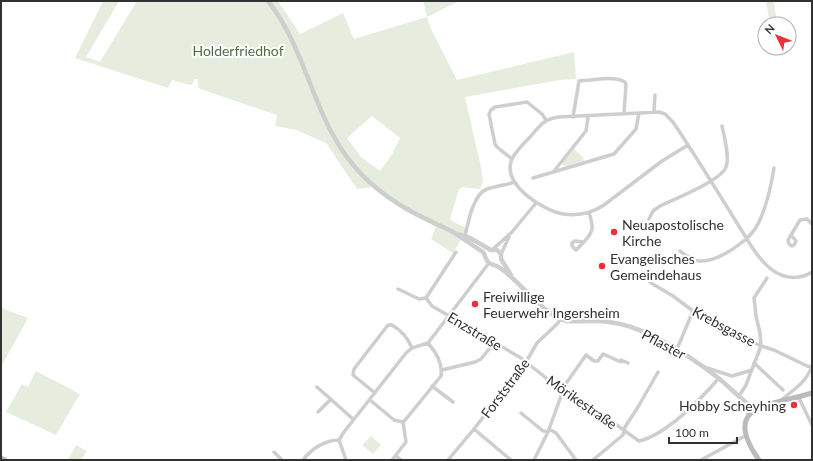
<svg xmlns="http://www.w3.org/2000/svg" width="813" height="461" viewBox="0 0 813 461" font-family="Lato,sans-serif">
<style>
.green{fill:#e6eddf;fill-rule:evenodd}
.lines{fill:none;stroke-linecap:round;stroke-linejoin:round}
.minor{stroke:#cecece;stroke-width:3.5}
.tertiary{stroke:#cecece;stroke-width:4.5}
.secondary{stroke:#bbb;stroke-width:5}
.poi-dot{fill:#e8323b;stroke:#fff;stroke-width:1.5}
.labels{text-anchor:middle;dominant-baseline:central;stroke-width:4;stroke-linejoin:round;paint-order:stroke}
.park-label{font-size:14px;fill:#526e3d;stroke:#fff}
.poi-label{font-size:14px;fill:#313131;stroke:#fff;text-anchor:start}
.street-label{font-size:14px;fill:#313131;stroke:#fff}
</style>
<rect width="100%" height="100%" fill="#fff"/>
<path class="green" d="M103 1H119L86 57 100 62 137 1H278L300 34 343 13 354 39 427 17 423 1H459L427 17 431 29 457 80 574 52 576 79 560 80 465 97 481 167 483 182 480 189 463 187 459 189 450 220 466 228 465 233 453 253 431 239 436 227 403 210 373 187 357 189 326 143 296 130 275 126 277 115 200 89 198 86V79H195L192 84 190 85 172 80 168 88 75 58ZM372 116 400 138 391 156 380 171 361 157 347 138Z
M766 1H774L777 24H770Z
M574 149 583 157 584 161 566 166 563 165 562 163Z
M1 308 28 318 1 367Z
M36 371 80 394 56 435 6 412 22 384 28 387Z
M371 436 381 445 373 454 362 445Z
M76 445 87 451 81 460H68Z"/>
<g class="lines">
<path class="minor" d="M654 111 655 95
M573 117 579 81C593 81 611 75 625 82L626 85 624 113
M688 145 662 161 604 205C592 213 577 216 563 214 542 210 501 184 512 159 516 151 524 143 530 137 540 126 543 119 559 117L659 112 665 114 673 122C695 155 716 189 737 223 748 240 759 263 777 273 788 279 801 279 812 272
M512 159 497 147 495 144 489 114 491 110 495 107 527 102 542 114 546 120
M554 171 586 131 588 117
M533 178 614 154 636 129 639 113
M649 219 653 211 660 206C674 199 721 181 726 167 730 157 724 136 722 126
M791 235 796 241 794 245 792 246 789 244 788 240 800 220 807 219 812 224
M465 236C468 223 473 194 487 189 496 186 506 185 515 182
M584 242 576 250 572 246V243L575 241 584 242C595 230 593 227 589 212
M493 249 512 232 536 203
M680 251C685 255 692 260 699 261 719 262 751 240 759 222 767 205 771 187 774 168
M501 254 509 237
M643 274 651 283 673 296 693 311 732 332 761 346 774 350 807 366 812 367
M398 289 419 299 426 298
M426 298 432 306 521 358 560 389 590 406 639 441C666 435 701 399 719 378
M426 298 456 252
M761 346 760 333 756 316 754 298 767 278
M677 349 693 311
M754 363 783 390
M704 367 732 376 752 370
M442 370 475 362 481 359 495 342
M432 386 453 402
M317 387 353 419
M375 393 353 375 354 369 388 325H392C402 331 407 337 412 348
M739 396 746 385 761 346
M798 396 812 425
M370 400 394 420 403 422 406 419 441 376C443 364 435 351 428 343
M780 401C793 390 806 383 812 366
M318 412 331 399
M521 413 543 431 548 432
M474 429 511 460
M549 429 556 433 576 460
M274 452 282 460
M396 456 401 460
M303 460C311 449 325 440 339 440
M346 460 339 440 344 432 406 353 412 348 428 343 489 263
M392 460 406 442 403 422
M448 460 474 429 526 362 537 343 558 323 561 317
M534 460 548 432 565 385 586 355 594 361H598L603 354 621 362V360L628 363
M593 460 623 435 625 427 638 407 658 372
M701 460 745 436"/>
<path class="tertiary" d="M268 1C303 45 311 103 342 150 358 174 382 195 407 209 422 218 438 224 453 232 463 238 473 246 483 252 486 256 485 260 489 263 492 265 497 265 500 268 523 284 539 311 566 321 580 322 595 320 609 322 646 326 687 354 717 377 730 387 742 401 756 410
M458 234 470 238 491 250H497L501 254V259L511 275
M557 315 575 319
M740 400 747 410 749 415"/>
<path class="secondary" d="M1 458 5 460
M759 460C719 403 772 406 812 393"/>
</g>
<g class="poi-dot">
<circle cx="614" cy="232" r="4"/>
<circle cx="602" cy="266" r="4"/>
<circle cx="475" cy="304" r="4"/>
<circle cx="794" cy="405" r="4"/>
</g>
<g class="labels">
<g class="park-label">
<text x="238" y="50">Holderfriedhof</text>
</g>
<g class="poi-label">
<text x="622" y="224">Neuapostolische<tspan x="622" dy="16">Kirche</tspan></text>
<text x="610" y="258">Evangelisches<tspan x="610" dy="16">Gemeindehaus</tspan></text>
<text x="483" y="296">Freiwillige<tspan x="483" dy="16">Feuerwehr Ingersheim</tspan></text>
<text x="786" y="405" text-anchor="end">Hobby Scheyhing</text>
</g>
<g class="street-label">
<text transform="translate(724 326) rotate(28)">Krebsgasse</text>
<text transform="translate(475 331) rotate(31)">Enzstraße</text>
<text transform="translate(664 344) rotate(28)">Pflaster</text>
<text transform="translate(505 388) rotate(-53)">Forststraße</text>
<text transform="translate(582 402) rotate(35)">Mörikestraße</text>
</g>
</g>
<rect width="813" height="461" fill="none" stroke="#313131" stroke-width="4"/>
<g transform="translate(777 36) rotate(313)"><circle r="19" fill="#ffffff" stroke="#adadad"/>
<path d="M0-3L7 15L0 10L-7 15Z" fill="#e8323b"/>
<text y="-6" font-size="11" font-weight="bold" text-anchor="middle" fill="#313131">N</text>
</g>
<path d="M669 437v6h68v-6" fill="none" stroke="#313131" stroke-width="2"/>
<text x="675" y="437" font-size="12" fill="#313131" stroke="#ffffff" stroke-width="3" paint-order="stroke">100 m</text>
</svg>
